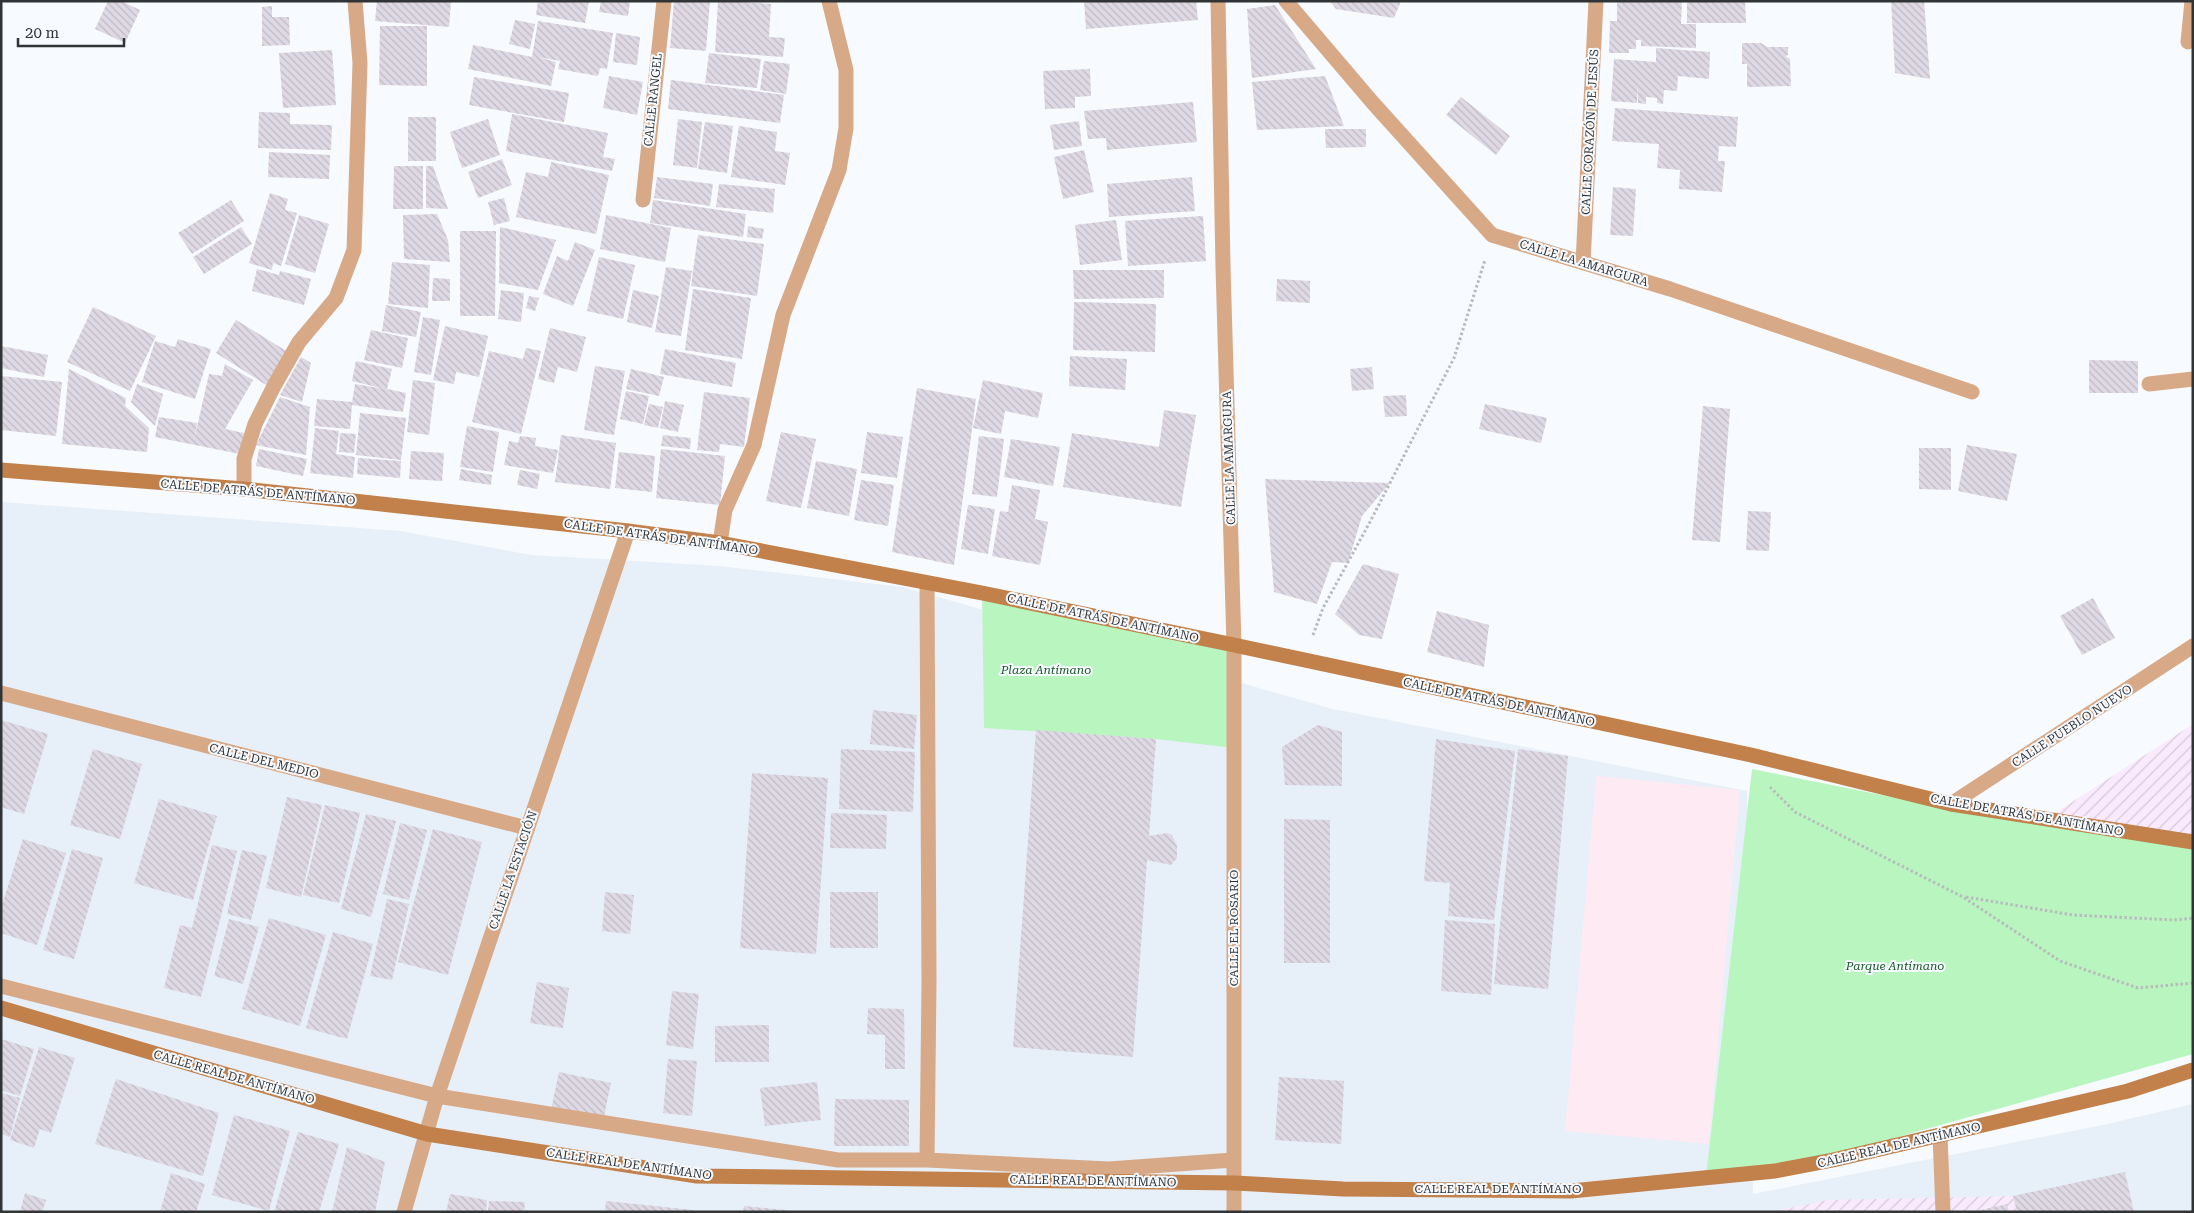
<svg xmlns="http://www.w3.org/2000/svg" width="2194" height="1213" viewBox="0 0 2194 1213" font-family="'Roboto Serif',serif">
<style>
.built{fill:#e7eff8}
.industrial{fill:url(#industrial-furrows)}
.education{fill:#feeaf2}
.park{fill:#b9f6bf}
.building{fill:url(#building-back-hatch)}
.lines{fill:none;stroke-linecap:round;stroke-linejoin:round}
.path{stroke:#b8bbbe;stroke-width:3;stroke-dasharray:2.5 2.5;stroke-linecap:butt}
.lane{stroke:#d7a987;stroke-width:15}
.street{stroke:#d7a987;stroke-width:15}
.secondary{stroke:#c2804a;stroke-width:15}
.labels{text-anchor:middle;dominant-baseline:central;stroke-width:4;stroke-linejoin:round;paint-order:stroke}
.street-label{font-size:12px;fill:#313437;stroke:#f7fafe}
.park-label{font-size:12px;font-style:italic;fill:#185826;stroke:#f7fafe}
</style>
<defs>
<pattern id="industrial-furrows" width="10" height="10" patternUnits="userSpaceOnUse" patternTransform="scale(1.25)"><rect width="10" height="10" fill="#f9eafd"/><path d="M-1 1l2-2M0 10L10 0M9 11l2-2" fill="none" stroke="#d6c9d9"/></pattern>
<pattern id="building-back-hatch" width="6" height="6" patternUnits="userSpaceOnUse" patternTransform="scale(1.25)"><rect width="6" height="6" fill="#ded9e4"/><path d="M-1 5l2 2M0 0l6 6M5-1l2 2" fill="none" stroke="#bfbbc4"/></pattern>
</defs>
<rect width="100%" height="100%" fill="#f7fafe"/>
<path class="built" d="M1 502 400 531 532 555 719 566 903 587 1333 709 1747 791 1753 1194 2103 1125 2193 1104V1212H1Z"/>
<path class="industrial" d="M2193 724V842L2046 819Z
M2013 1196 2017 1212H1771L1828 1200Z"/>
<path class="education" d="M1596 776 1740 790 1709 1144 1565 1131Z"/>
<path class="park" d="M982 593 1234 645V748L1156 739 984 728Z
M1752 769 1952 809 2193 846V1054L1823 1158 1706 1177Z"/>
<path class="building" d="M108 1H121L140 10 125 43 95 29Z
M377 1H451L449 27 375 21Z
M538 1H589L585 23 536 15Z
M601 1H630L628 16 599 12Z
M674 1H710L706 51 670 48Z
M718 1 771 4 769 37 785 38 783 57 715 52Z
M1084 1H1196L1198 20 1086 29Z
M1330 1H1401L1394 18 1336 9Z
M1617 1H1682L1681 24H1696V48L1641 46V40H1636V49H1629V53H1609L1610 21H1617Z
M1687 1H1745L1746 23H1687Z
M1891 1H1924L1930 79 1895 73Z
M1275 5 1316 69 1252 78 1247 9Z
M272 6V17H289L290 45 262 46V7Z
M515 20 535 24 530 49 509 44Z
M538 21 613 33 607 69 600 68 598 76 558 69 560 61 537 57 556 62 551 86 468 69 473 45 532 57Z
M380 26H427V86L379 85Z
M616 33 640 37 637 65 613 62Z
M1742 43H1761L1767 47H1788V55L1785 56 1790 59 1791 86 1747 87V64H1742Z
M1656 48 1710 52 1709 79 1678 76 1677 91 1664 90 1663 104 1657 103V98L1646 97V104L1638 103V87L1637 103 1611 101 1614 59 1656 62Z
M332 50 336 105 283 108 279 53Z
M709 53 761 59 757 88 705 83Z
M764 61 790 64 786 94 760 90Z
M1090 69 1091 96 1075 97V108L1045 109 1043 71Z
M609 76 643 82 637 115 603 108Z
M1325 76 1344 126 1257 130 1252 82Z
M474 77 569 93 564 122 469 105Z
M671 80 784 95 780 123 668 109Z
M1461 97 1510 136 1496 155 1446 115Z
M1193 102 1197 142 1107 150 1106 138 1088 139 1084 111Z
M1615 108 1738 117 1736 147 1719 146 1718 161H1725L1722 192 1679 189 1680 170 1657 168 1659 144 1612 141Z
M259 112 290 113V124L332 125 331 150 258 148Z
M512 114 608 133 603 157 615 159 612 171 506 151Z
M408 117H436V161H408Z
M488 119 500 155 462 168 450 132Z
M678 119 702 122 697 168 673 165Z
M1079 121 1082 146 1054 150 1050 125Z
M705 122 733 126 727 173 698 169Z
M739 126 777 132 775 151 790 153 785 185 731 177Z
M1325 129H1366V147L1326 148Z
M1084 150 1094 192 1063 199 1054 157Z
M269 152 330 155 329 179 268 177Z
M502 159 512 185 478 198 468 172Z
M551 162 609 175 596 234 516 217 526 172 548 177Z
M394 166H423V209H393Z
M426 166H433L448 209 426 208Z
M657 177 713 184 710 206 654 198Z
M1192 177 1195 211 1109 217 1107 184Z
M719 184 775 189 773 213 716 207Z
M1613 187 1636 189 1633 236 1610 235Z
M270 193 288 199 285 210 297 213 281 266 273 263 272 270 249 263Z
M504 198 510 221 494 225 488 202Z
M231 200 244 221 192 254 178 233Z
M653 200 746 214 743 237 650 223Z
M437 214 448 240 450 262 404 259 403 215Z
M299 215 329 224 315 273 285 264Z
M606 215 671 228 665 262 600 249Z
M1203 216 1206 261 1128 266 1125 221Z
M1116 220 1122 260 1080 265 1075 225Z
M748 226 764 229 762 239 747 237Z
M241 227 252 244 204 274 193 257Z
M500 227 556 240 538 290 499 283Z
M460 231H496L495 316H460Z
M698 235 764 244 757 296 691 286Z
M575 242 595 250 573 306 543 294 557 256 568 261Z
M599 257 635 265 623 319 587 311Z
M392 262 430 265 428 308 388 304Z
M666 267 692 271 681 336 655 332Z
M257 269 279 275 280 271 311 279 304 305 252 291Z
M1073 270H1164V298L1074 299Z
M433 278 450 279V301H432Z
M1277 279 1310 281V303L1276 301Z
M693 289 751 298 742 359 685 350Z
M501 290 524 293 521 322 498 319Z
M633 290 659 296 652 328 627 322Z
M529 296 539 298 535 311 526 308Z
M1074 302 1156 304 1155 352 1073 350Z
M386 305 421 312 416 337 382 331Z
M93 307 156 336 130 391 67 362Z
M423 317 440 320 431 375 414 372Z
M236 320 288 352 266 385 216 353Z
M445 326 488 336 479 377 456 372 454 384 433 380Z
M550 328 586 337 577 372 558 367 554 383 538 379Z
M371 330 408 338 402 368 364 360Z
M178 339 211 349 195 399 142 382 155 341 175 347Z
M1 346 48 355 44 377 1 368Z
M526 348 541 351 521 434 472 422 489 351 523 359Z
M665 349 736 363 732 387 660 374Z
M1070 356 1127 359 1125 390 1069 386Z
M301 357 311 363 302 402 280 395Z
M2089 360 2138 361V393H2089Z
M356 361 392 369 387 389 406 393 403 412 352 405 350 429 314 426 317 399 352 402 355 384 385 389 352 381Z
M225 364 253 380 225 429 244 433 240 454 155 437 159 417 197 423 194 440 209 374 222 376Z
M595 366 625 371 614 435 584 430Z
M1372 367 1374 389 1352 391 1350 369Z
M69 369 126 398 125 406 149 428 147 452 62 444Z
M631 369 664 377 659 396 626 389Z
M1 376 62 382 56 436 1 430Z
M413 380 435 383 429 435 407 432Z
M983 380 1043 393 1038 418 1005 411 1001 434 973 428Z
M137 384 163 394 155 426 131 402Z
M917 388 976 399 954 565 892 552Z
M626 391 649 396 643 424 620 419Z
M704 392 750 398 744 447 720 444 719 452 697 450Z
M1406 395 1407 416 1385 417 1383 396Z
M280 397 310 407 306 455 256 445Z
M665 401 684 405 678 432 660 428Z
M649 404 663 407 658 428 644 425Z
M1485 404 1547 418 1541 443 1479 429Z
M1703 406 1730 409 1720 542 1692 540Z
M1164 410 1196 415 1181 507 1063 487 1072 433 1159 447Z
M360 413 406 418 401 460 356 455Z
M467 426 499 432 493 472 460 467Z
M315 428 339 431 336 454 355 457 353 478 310 473Z
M781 432 816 439 801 508 766 501Z
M867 432 903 437 897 478 861 473Z
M340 433 356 434 354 453 339 452Z
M561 435 616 443 610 489 555 482Z
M663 435 691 438 690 449 661 446Z
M520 436 536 438 535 446 558 450 553 473 504 465 509 441 518 443Z
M979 436 1004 439 997 497 972 494Z
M1011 439 1060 447 1053 486 1004 477Z
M1967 445 2017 454 2007 501 1958 491Z
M1919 448H1951V490L1919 489Z
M259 449 307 459 303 476 256 466Z
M661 449 725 456 720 505 656 498Z
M411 451 444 453 442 481 409 479Z
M619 452 655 456 652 492 615 488Z
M358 458 401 461 400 478 357 474Z
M816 461 857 469 849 516 807 508Z
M461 469 492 475 491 485 459 480Z
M520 470 540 474 537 489 517 485Z
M1265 479 1390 483 1362 516 1348 563 1332 562 1317 604 1274 592Z
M861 480 894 485 888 526 854 520Z
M1012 485 1040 490 1035 519 1048 522 1040 565 992 556 1000 511 1008 512Z
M968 505 995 509 988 554 961 549Z
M1748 511 1771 512 1769 551 1746 550Z
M1363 564 1399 574 1382 639 1359 635 1335 614Z
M2093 598 2115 638 2082 655 2060 616Z
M1437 611 1489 625 1484 667 1427 652Z
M873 710 917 715 914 749 870 744Z
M1 720 48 734 24 814 1 807Z
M1318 725 1342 732V786L1285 785 1282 747Z
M1036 730 1156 739 1149 836 1167 833 1172 835 1177 846V858L1171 865 1147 860 1133 1057 1013 1047Z
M1436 739 1515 751 1494 920 1448 916 1450 883 1424 881Z
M93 749 142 764 120 839 70 825Z
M841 749 915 752 913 812 839 809Z
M1518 749 1568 756 1548 989 1494 984Z
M752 773 828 778 816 954 740 948Z
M287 797 322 805 301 897 266 888Z
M159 799 217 816 193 900 134 883Z
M325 805 360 813 339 903 303 895Z
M831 813 887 815 886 849 830 848Z
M366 814 396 821 371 917 341 909Z
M1284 819 1330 820V963H1284Z
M400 823 427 830 409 900 383 894Z
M433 829 482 842 448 975 398 962Z
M23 839 66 853 37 945 1 933V908Z
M212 845 237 851 201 997 164 988 180 925 192 928Z
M72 849 103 858 74 959 43 950Z
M242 850 267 856 251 920 227 914Z
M605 892 634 895 630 934 602 931Z
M830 892H878V948H830Z
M387 899 409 904 392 980 370 976Z
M269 918 326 935 300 1026 242 1009Z
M229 919 259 927 243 984 214 976Z
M1445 920 1495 924 1491 995 1441 991Z
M333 932 373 944 347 1039 306 1028Z
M537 982 569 988 563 1028 530 1023Z
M672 991 699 994 693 1049 666 1045Z
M868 1008 904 1009 905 1069H885V1035L867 1034Z
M769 1025V1062H715V1026Z
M1 1039 34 1049 20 1096 1 1090Z
M39 1047 75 1058 51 1133 40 1129 34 1148 10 1140Z
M668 1059 697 1061 692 1116 663 1113Z
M559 1072 611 1083 603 1121 551 1110Z
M1279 1077 1344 1081 1341 1144 1275 1140Z
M116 1079 219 1113 203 1176 95 1144Z
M817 1082 821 1120 765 1126 760 1088Z
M1 1093 20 1098 10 1137 1 1134Z
M835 1099 909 1100V1146H834Z
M234 1115 290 1131 269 1211 212 1195Z
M298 1132 339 1144 319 1212H274Z
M347 1147 385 1162 375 1212H332Z
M2125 1172 2134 1212H2017L2013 1196Z
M171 1173 205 1184 196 1212H160Z
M25 1193 46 1200 42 1212H20Z
M450 1194 487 1200 486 1212H446Z
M489 1201 525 1202 524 1212H488Z
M606 1201 693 1210V1212H605Z
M2007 1204 2009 1212H1977V1211Z
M744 1206 786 1210V1212H743Z"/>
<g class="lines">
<path class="path" d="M1313 635 1323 608 1371 520 1454 358 1485 260
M1770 787 1795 812 1963 897 2060 961 2138 988 2193 983
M1966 897 2073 915 2174 920 2193 918"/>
<path class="lane" d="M1940 1135 1943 1212"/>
<path class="street" d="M1218 1 1223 267 1234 645V1212
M1286 1 1373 103 1492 235 1670 289 1972 392
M2188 42 2192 1
M643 200 664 1
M1583 263 1596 1
M2149 384 2193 379
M244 489V459L255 424 274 386 299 342 336 298 354 250 360 63 355 1
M720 543 725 510 754 445 783 315 839 170 846 128V70L829 1
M927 583 929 981 927 1160
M1 693 527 828
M1951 804 2193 646
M1 986 437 1096 838 1160H927L1109 1169 1233 1160
M404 1212 437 1096 628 531"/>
<path class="secondary" d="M1 470 244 489 628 531 720 543 982 593 1234 645 1751 755 1951 804 2193 842
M1 1008 427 1134 697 1176 1235 1183 1343 1189 1571 1191 1775 1171 1833 1160 2128 1091 2193 1070"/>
</g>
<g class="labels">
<g class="street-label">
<text transform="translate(653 100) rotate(-84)">CALLE RANGEL</text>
<text transform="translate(1590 132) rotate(-87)">CALLE CORAZÓN DE JESÚS</text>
<text transform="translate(1584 263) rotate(17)">CALLE LA AMARGURA</text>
<text transform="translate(1229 458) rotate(-92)">CALLE LA AMARGURA</text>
<text transform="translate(258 492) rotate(5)">CALLE DE ATRÁS DE ANTÍMANO</text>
<text transform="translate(661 537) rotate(8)">CALLE DE ATRÁS DE ANTÍMANO</text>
<text transform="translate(1103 618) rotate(12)">CALLE DE ATRÁS DE ANTÍMANO</text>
<text transform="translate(1499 702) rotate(12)">CALLE DE ATRÁS DE ANTÍMANO</text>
<text transform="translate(2072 726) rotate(-33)">CALLE PUEBLO NUEVO</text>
<text transform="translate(264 761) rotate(14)">CALLE DEL MEDIO</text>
<text transform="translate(2027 815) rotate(10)">CALLE DE ATRÁS DE ANTÍMANO</text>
<text transform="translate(513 870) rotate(-71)">CALLE LA ESTACIÓN</text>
<text transform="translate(1234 928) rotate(-90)">CALLE EL ROSARIO</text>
<text transform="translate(234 1077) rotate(16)">CALLE REAL DE ANTÍMANO</text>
<text transform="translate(1899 1145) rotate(-13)">CALLE REAL DE ANTÍMANO</text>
<text transform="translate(629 1164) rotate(8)">CALLE REAL DE ANTÍMANO</text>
<text transform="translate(1093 1181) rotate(1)">CALLE REAL DE ANTÍMANO</text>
<text x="1498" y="1189">CALLE REAL DE ANTÍMANO</text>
</g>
<g class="park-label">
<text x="1046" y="670">Plaza Antímano</text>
<text x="1895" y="966">Parque Antímano</text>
</g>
</g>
<rect width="2194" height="1213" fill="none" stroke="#313437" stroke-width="5"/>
<path d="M18 38v8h106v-8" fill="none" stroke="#313437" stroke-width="2.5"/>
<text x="25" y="38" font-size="15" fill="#313437" stroke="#f7fafe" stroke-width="4" paint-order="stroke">20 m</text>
</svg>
